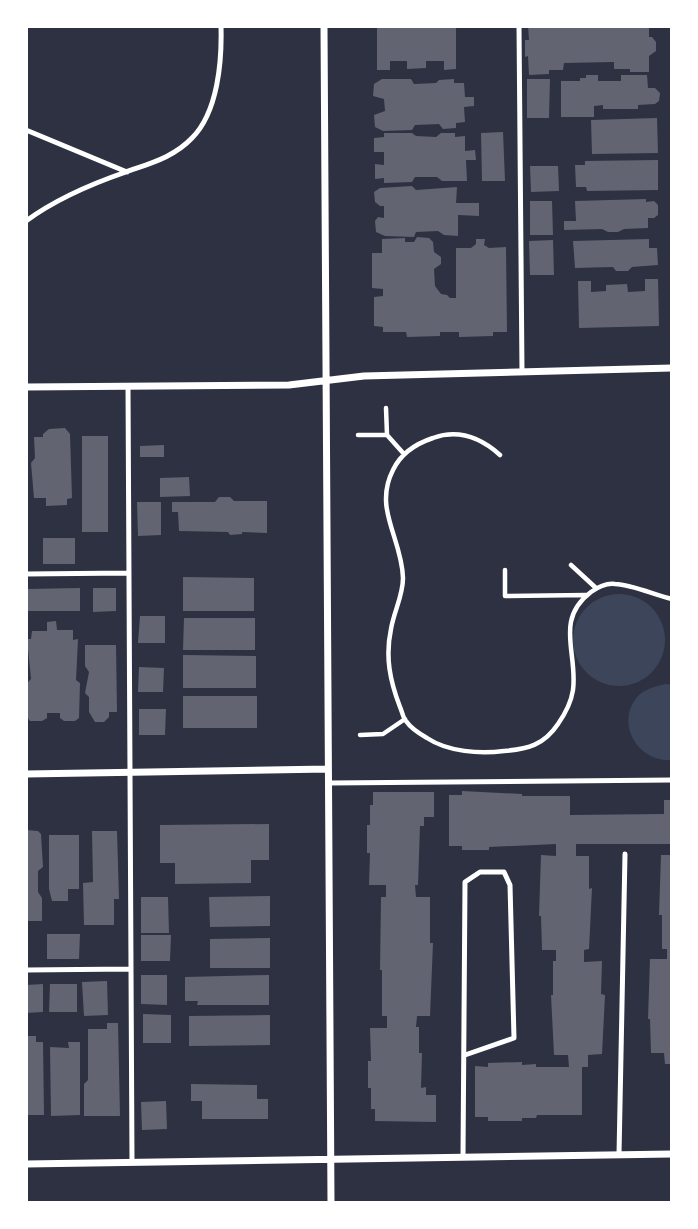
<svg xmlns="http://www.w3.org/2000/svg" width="698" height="1229" viewBox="0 0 698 1229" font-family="Raleway,sans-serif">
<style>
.green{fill:#3c4559}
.building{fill:#626471}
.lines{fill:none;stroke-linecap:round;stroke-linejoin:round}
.path{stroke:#fff;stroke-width:4.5}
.service{stroke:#fff;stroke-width:5}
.minor{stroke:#fff;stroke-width:7}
</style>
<rect width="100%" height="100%" fill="#2d3142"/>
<path class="green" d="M573 640a46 46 0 1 1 92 0a46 46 0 1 1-92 0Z
M666 684 672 685V760C637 763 613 720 640 694 648 688 657 686 666 684Z"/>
<path class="building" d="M377 26H456V69L444 70V61H426V68L407 69V61H390V70H377Z
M528 26H649V37H652L656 42V51L649 56V72H630V69H614V62L564 63 563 70H549V74L529 75 528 56 525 57V40H529Z
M586 75H598V81H621V75H647L648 88H655L660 93 659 101 655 104 638 105V109H603V105L594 106V117H561V81H580V78H586Z
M382 79H411L414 84 436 83 439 80 454 79V83H464L465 97H474V106L464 107 465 122 456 123V128L443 129 439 124 415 125 412 130 383 131 375 127 374 115 385 111 384 99 373 96 374 84Z
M527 79H550L549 118H527Z
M657 118 658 153 592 154 591 120Z
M503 132 505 181H482L481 133Z
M384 133H412L416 136 436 137 441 133H455V137L465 136V151L475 150 476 160H466L467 181H442L437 177H415L412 182 384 183V178L375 179V164L384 165V152H374V138L384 137Z
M658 160V190L587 191 586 187H576L575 165H585V161Z
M530 166H558L559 191 531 192Z
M412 186 416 190 457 187 456 203H479V216L458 215V236L444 235 438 231 416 232 414 237 385 236 376 232 375 221 378 217 384 218V206H380L375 202 374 192 380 188Z
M646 199V202L654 201 658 205V215L654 218H648V228L624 229 618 232H608L602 229 564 230V221H576L575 201Z
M530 201H552L553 235H530Z
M417 237 429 238 433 242 434 252 441 257V264L434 269 435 286 441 294 447 295 450 298H456V248H471L476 244V239H485L484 245 489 248 506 247 507 332H493V336L459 337V332H440V336L407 337 406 332H383V327L374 326V297L383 296V289L372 288V253H382V239L405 238V242H414Z
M649 239V248H657L658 265 632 267 628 271H616L613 267 575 268 573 241Z
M553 240 554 275H530L529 241Z
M645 279H658L659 326 579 328 578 281H591V292L606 291V285L627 284 628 292 645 291Z
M65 428 70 434 72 498 67 499V505L46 506V498H34L31 463 35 458 34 437H43V434L49 429Z
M82 436H108V532H82Z
M164 445V457H140V446Z
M189 477 190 496 160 497V478Z
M219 497H230L234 501H267V533L242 532V534L230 535 228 532 179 531 178 512H172V502H215Z
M137 502H161V535L138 536Z
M43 538H75V564H43Z
M183 577 254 578V611H183Z
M80 588V611H26V589Z
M93 588H116V611L93 612Z
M140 616H165V643H138Z
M184 618H255V650H183Z
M56 621 57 630H73V640L78 639 76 680 80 683 79 718 75 721H64L60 718V713H47V718L42 721H30L27 717 26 684 31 679 27 639H31L32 631H47V622Z
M85 645H116L117 712H109V717L104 722H95L89 712V697L85 693 89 672 85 666Z
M183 655 256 656V688H183Z
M139 667 164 668 163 692H138Z
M183 696H257V728H183Z
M139 709H166L165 735H139Z
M462 791 522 794V796H570V815L664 814V800H672V844H576V856H589V889L592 888 589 949 584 950V962L602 961 601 994 605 995 602 1054 588 1055V1067H582V1115H537L536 1118H522V1121H488V1117H475V1066L488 1067V1063L522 1062V1065L536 1064V1067H569L568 1055H554L551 995H553V961H556V950H542L541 916H539L541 855 556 856V844L489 847V850H462V846H449V795H462Z
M373 792H434V817H424V826H420L418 885H415L416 897H430V943H433L430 1016H417L416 1027H419V1053H422L421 1088 426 1087V1095H436V1122L375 1121V1109H371V1088H368V1061H371L370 1028H387V1016H382V970H380L381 897H386V885H369L370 853H367V825H370V805H373Z
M269 824V860H251V883L175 884V863H160V825Z
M26 830 38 831 41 834 43 867 38 871V892L42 898V921H26Z
M92 831H117L119 899H114V925H84L83 883 93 882Z
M49 835H79V889H68V901H52L49 889Z
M661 855H672V1064H665L664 1053H651L650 1019H648L650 959H667V949H662V915H659Z
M270 896V926L210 927 209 897Z
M141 897H168L169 933H141Z
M47 934H80L79 959H47Z
M141 935H171L170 961H141Z
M270 938V968H210V939Z
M141 975H167V1005L141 1004Z
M269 975V1005H197L198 1001H185V977Z
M107 981 108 1015 84 1016 82 982Z
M43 984V1012L26 1013V985Z
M50 984H77V1012H49Z
M143 1014 171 1015V1043H143Z
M270 1015V1045L189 1046V1016Z
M107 1023H118L120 1116H84V1084L88 1080V1029H107Z
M26 1036H36V1042H43L44 1115H26Z
M68 1042H80V1115L51 1116 50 1047 69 1048Z
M191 1084 257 1085V1099H268V1119H202V1101H191Z
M166 1101 167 1129 142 1130 141 1102Z"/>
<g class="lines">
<path class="path" d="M358 435H387L386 408
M387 435 404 454
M500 455C481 438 458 429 433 438 415 444 401 453 393 470 373 509 402 538 403 578 403 596 394 611 391 629 385 657 390 681 400 707 402 711 403 718 406 721 410 727 420 734 427 738 448 752 480 754 504 751 528 749 544 745 558 724 565 714 571 703 573 690 578 653 554 620 591 592 598 587 607 583 615 584 634 585 654 595 672 599
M571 565 596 588
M505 570V596L586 595
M360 735 383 734 405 719"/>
<path class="service" d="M519 26 522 372
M26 130 127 172
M26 221C56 199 91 184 126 172 151 163 174 157 192 138 218 112 222 61 221 26
M128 386 132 1162
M26 574 129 573
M329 783 672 780
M26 970 131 969
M619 1155 625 854
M463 1157 465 882 480 872H504L510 885 514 1038 465 1055"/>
<path class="minor" d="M324 26 331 1203
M26 387 289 385 364 376 672 368
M26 774 328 769
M26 1164 672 1154"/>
</g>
<rect width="698" height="1229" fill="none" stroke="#ffffff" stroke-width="56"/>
</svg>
